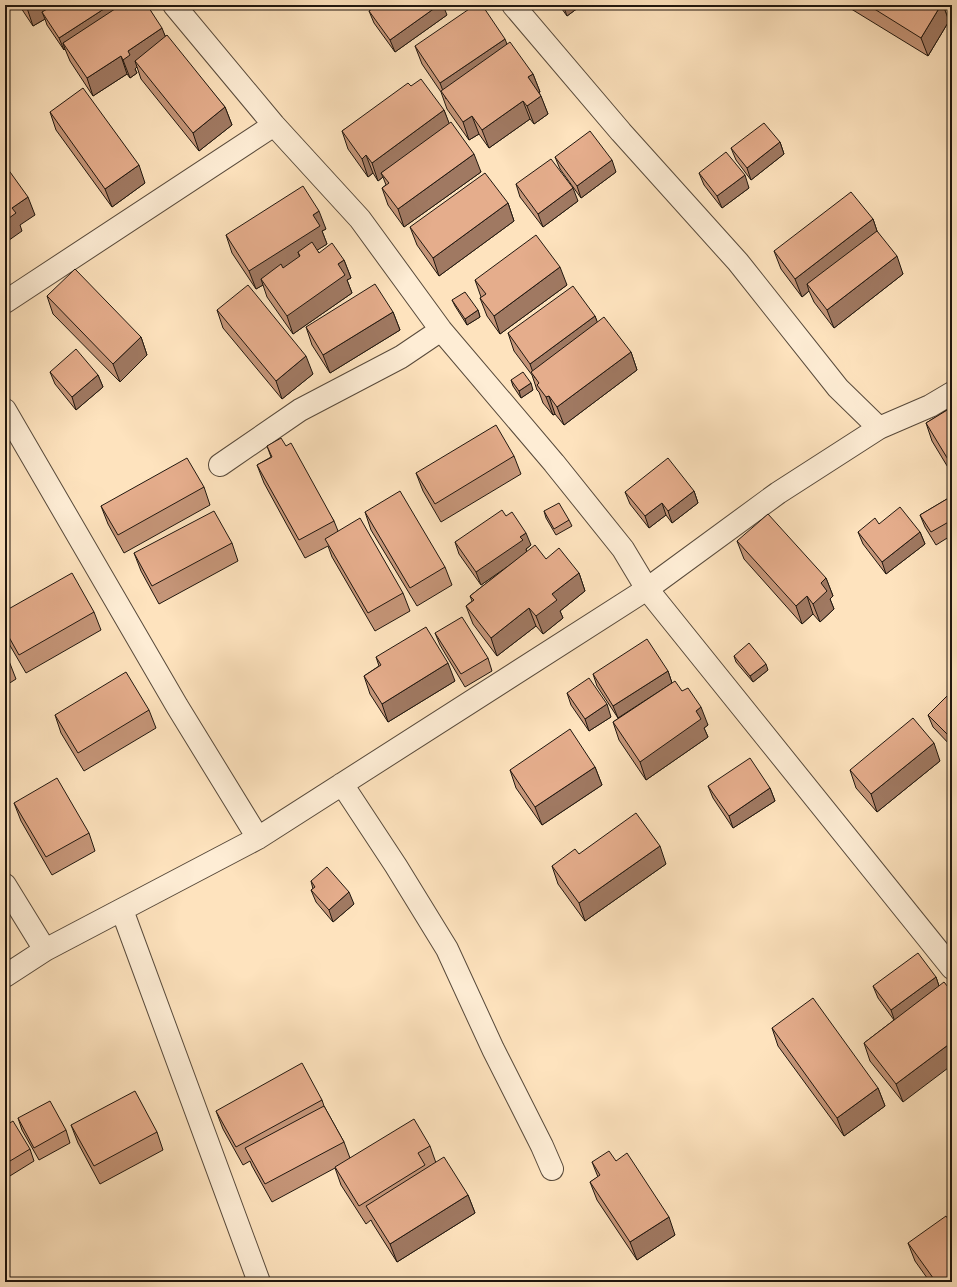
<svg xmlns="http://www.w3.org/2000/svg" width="957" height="1287" viewBox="0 0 957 1287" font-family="'Gentium Book Plus',serif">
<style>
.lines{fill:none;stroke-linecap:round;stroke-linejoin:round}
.minor-casing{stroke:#584a3b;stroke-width:24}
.minor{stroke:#feedd5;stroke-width:22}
.wall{fill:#c59578;stroke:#20170f}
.shaded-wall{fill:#a07962;stroke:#20170f}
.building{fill:#e5ad8c;stroke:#20170f}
</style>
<rect width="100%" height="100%" fill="#fee3be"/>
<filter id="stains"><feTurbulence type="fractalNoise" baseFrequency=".005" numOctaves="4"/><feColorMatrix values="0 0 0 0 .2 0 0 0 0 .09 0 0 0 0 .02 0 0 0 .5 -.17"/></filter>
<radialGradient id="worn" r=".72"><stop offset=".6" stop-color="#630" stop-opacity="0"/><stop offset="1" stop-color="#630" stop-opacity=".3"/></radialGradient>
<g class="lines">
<defs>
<path id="minor" d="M174 5 274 125 360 219 441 330 554 463 623 549 647 589 952 968
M513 5 621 132 738 262 838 388 879 428
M5 302 274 125
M5 410 177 706 258 838
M220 465 300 410 401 357 441 330
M342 784 396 866 447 949 493 1049 542 1146 552 1169
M5 885 45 950
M122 910 259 1282
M5 976 45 950 258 838 647 589 778 493 879 428 930 406 952 393"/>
</defs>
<use href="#minor" class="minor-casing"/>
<use href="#minor" class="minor"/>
</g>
<path class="wall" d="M19 5H147L166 37 225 107 232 125 199 151 141 79 137 67 135 69 137 73 130 78 127 74 93 96 70 61 65 49 64 50 47 25 45 19 33 26Z
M559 5H582L567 16Z
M848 5H943L949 21 928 56 848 7Z
M369 11 447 15 395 52 374 23Z
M507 44 533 74 540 92H539L548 114 534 124 530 119 489 148 479 134 469 140 447 109 441 92 422 64 415 46Z
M952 70V83L949 74Z
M411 86 444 110 449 124 481 172 404 227 388 205 382 188 386 185 383 177 378 181 373 173 368 177 348 149 342 131Z
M50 112 145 183 112 207 56 130Z
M780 142 784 154 751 180 736 160 731 148Z
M555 157 616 172 581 198 560 169Z
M699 173 749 188 722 208 704 185Z
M516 184 578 201 543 227 520 197Z
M508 203 514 221 439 276 417 245 410 227Z
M873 219 877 231 903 274 834 328 814 302 809 291 802 297 781 269 774 251Z
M326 229 322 231 327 244 317 250 319 253 344 260 351 278 347 280 352 293 293 334 267 297 263 285 256 289 232 253 226 235Z
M475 280 567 285 500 334 487 316 480 298 481 297Z
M47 296 141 337 147 355 120 382 53 314Z
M452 300 478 310 480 317 467 325 455 306Z
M217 310 313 374 282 399 223 328Z
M393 312 400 330 330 373 312 345 306 327Z
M595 316 597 322 631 352 637 370 564 425 555 414 553 415 543 403 539 392 537 390 532 375 514 351 508 333Z
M50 372 98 375 103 387 76 410 55 384Z
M511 380 533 390 521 398 513 386Z
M952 407V474L932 441 926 423Z
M267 446H286L334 521 338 531 403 593 410 611 375 631 332 557 328 546 305 558 264 483 257 465 271 457Z
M514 456 521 474 441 522 423 491 416 473Z
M204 487 210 505 124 553 108 524 101 506Z
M694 491 698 503 672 523 666 515 649 528 630 504 625 492Z
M952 496V535L936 545 925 527 920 515Z
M544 511 569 520 572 526 556 535 546 518Z
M365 512 445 567 452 585 417 606 371 530Z
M506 516 531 545 526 549 527 552 546 559 579 573 585 591 560 611 563 618 543 634 536 626 497 656 473 624 466 606 472 601 470 596 517 559 481 585 459 554 455 542Z
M879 524 920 532 925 544 886 574 863 544 858 532Z
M737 541 826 578 833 596 830 599 834 609 820 622 813 614 802 624 744 559Z
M232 543 238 561 159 604 141 571 134 553Z
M5 611 94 612 101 630 26 673 5 637Z
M435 633 488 658 492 671 465 687 440 645Z
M5 654 9 661 16 679 5 686Z
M734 656 768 670 753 682 736 662Z
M376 657 455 681 388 722 370 694 364 676 379 666Z
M668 671 672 683 682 691 708 725 704 728 708 737 646 780 619 740 613 722 650 697 618 718 597 686 593 674Z
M952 691V747L933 727 928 715Z
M567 693 611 717 589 731 571 705Z
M149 710 156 728 84 771 61 733 55 715Z
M940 761 877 812 856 788 850 770Z
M595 767 602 785 542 825 516 788 510 770Z
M708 786 770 788 775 801 733 828 713 798Z
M14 803 89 833 95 851 52 875 21 821Z
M579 854 666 864 585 921 558 884 552 866Z
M311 881 354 904 333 922 316 902 311 890 313 889Z
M936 977 939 986 903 1102 870 1061 864 1043 894 1020 878 998 873 986Z
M772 1028 878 1088 885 1106 844 1136 778 1046Z
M322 1100 324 1106 344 1142 350 1158 430 1146 436 1163 468 1195 475 1213 397 1262 373 1224 371 1220 366 1224 341 1185 335 1168 272 1202 252 1166 250 1161 243 1165 223 1129 216 1111Z
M18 1118 66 1130 70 1143 39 1160 22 1130Z
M71 1125 157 1132 163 1150 100 1184 78 1143Z
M5 1126 30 1149 34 1161 5 1179Z
M616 1161 675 1235 637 1260 597 1200 590 1182 598 1177 592 1162Z
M908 1243 952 1282H930L915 1261Z"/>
<path class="shaded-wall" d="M32 5H65L42 12 45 19 33 26 27 8Z
M110 5H134L63 43 65 49 64 50 59 38Z
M439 5H443L447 15 395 52 390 40Z
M563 5H582L567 16Z
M941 5H943L949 21 928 56 921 38Z
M162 28 169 46 135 61 137 67 135 69 137 73 130 78 123 60 128 51Z
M505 39 512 57 446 99 440 83Z
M121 56 127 74 93 96 87 78Z
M533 74 540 92 535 95 528 77Z
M541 96 548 114 534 124 527 106Z
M523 101 530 119 489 148 482 130Z
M225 107 232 125 199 151 193 133Z
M444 110 451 128 381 173 383 177 378 181 372 163Z
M472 116 479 134 469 140 463 122Z
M780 142 784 154 751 180 747 168Z
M474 154 481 172 404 227 398 209Z
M366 155 373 173 368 177 362 159Z
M612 160 616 172 581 198 577 186Z
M139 165 145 183 112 207 105 189Z
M745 175 749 188 722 208 717 196Z
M573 188 578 201 543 227 538 214Z
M28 197 35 215 20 225 22 231 5 243V221L12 208Z
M508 203 514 221 439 276 433 258Z
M319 211 326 229 322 231 327 244 302 260 298 252 301 260 261 279 263 285 256 289 249 271 313 215Z
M873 219 879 237 807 284 809 291 802 297 795 279Z
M897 256 903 274 834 328 827 310Z
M344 260 351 278 347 280 352 293 293 334 287 316 338 264Z
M560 267 567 285 500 334 494 316Z
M478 310 480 317 467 325 465 319Z
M393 312 400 330 330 373 323 355Z
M595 316 602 334 535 378 530 364Z
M141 337 147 355 120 382 113 364Z
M631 352 637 370 564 425 557 407Z
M306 356 313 374 282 399 276 381Z
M98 375 103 387 76 410 72 397Z
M531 383 533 390 521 398 519 391Z
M549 396 555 414 553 415 546 397Z
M694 491 698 503 672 523 668 511Z
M662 503 666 515 649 528 645 516Z
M920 532 925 544 886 574 882 562Z
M526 533 531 545 526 549 527 553 481 585 476 572 520 537Z
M579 573 585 591 560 611 563 618 543 634 536 616 552 594Z
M826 578 833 596 830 599 834 609 820 622 813 604 821 583Z
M807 596 813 614 802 624 796 606Z
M529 608 536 626 497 656 491 638Z
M448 663 455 681 388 722 382 704Z
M766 664 768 670 753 682 750 676Z
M668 671 672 683 618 718 613 706Z
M607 704 611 717 589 731 585 719Z
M701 707 708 725 704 728 708 737 646 780 640 762 696 711Z
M934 743 940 761 877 812 871 794Z
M595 767 602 785 542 825 535 807Z
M770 788 775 801 733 828 729 816Z
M660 846 666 864 585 921 579 903Z
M349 892 354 904 333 922 329 910Z
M936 977 940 989 895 1022 891 1010Z
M952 1042V1065L903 1102 896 1084Z
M878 1088 885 1106 844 1136 837 1118Z
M468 1195 475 1213 397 1262 390 1244Z
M669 1217 675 1235 637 1260 630 1242Z"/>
<path class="building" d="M25 5H32L27 8Z
M54 5H110L59 38 42 12Z
M121 5H147L162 28 128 51 130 55 123 60 121 56 87 78 63 43Z
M378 5H439L390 40 369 11Z
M475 5H482L505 39 440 83 415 46Z
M868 5H941L921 38Z
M167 35 225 107 193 133 135 61Z
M510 42 533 74 528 77 541 96 527 106 523 101 482 130 472 116 463 122 441 91Z
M952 70V76L949 74Z
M421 79 444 110 372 163 366 155 362 159 342 131 408 83 411 86Z
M83 88 139 165 105 189 50 112Z
M451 122 474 154 398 209 382 188 389 183 381 173Z
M764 123 780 142 747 168 731 148Z
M590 131 612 160 577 186 555 157Z
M726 152 745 175 717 196 699 173Z
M551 159 573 188 538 214 516 184Z
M5 165 28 197 12 208 16 213 5 221Z
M485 173 508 203 433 258 410 227Z
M303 186 319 211 313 215 320 226 249 271 226 235Z
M851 192 873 219 795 279 774 251Z
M877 231 897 256 827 310 807 284Z
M536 235 560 267 494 316 480 298 486 294 475 280Z
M312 242 319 253 332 243 344 260 338 264 345 275 287 316 261 279 281 264 283 268 300 256 298 252Z
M75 269 141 337 113 364 47 296Z
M375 284 393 312 323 355 306 327Z
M248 285 306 356 276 381 217 310Z
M573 286 595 316 530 364 508 333Z
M465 292 478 310 465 319 452 300Z
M604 317 631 352 557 407 549 396 546 397 537 385 539 383 531 372Z
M76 349 98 375 72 397 50 372Z
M523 372 531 383 519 391 511 380Z
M952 407V466L926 423Z
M496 425 514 456 435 504 416 473Z
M281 438 286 446 291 443 334 521 299 540 257 465 272 457 267 446Z
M187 458 204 487 118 535 101 506Z
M668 458 694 491 668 511 662 503 645 516 625 492Z
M400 491 445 567 410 588 365 512Z
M952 496V520L931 532 920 515Z
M559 503 569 520 554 529 544 511Z
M900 507 920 532 882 562 858 532 875 518 879 524Z
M502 510 506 516 512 512 526 533 520 537 523 540 476 572 455 542Z
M214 511 232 543 152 586 134 553Z
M768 514 826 578 821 583 827 591 813 604 807 596 796 606 737 541Z
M360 518 403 593 368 613 325 539Z
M535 545 546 559 559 548 579 573 552 594 557 600 536 616 529 608 491 638 466 606 474 600 470 596Z
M72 573 94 612 19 655 5 630V611Z
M462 617 488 658 461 674 435 633Z
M426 627 448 663 382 704 364 676 381 665 376 657Z
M647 639 668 671 613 706 593 674Z
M749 643 766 664 750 676 734 656Z
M5 654 9 661 5 664Z
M126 672 149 710 78 753 55 715Z
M589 678 607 704 585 719 567 693Z
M675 681 682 691 688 688 701 707 696 711 701 719 640 762 613 722Z
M952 691V739L928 715Z
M913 718 934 743 871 794 850 770Z
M570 729 595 767 535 807 510 770Z
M750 758 770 788 729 816 708 786Z
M57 778 89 833 46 857 14 803Z
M636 813 660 846 579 903 552 866 575 849 579 854Z
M327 867 349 892 329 910 311 890 315 887 311 881Z
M918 953 936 977 891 1010 873 986Z
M944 982 952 992V1042L896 1084 864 1043Z
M813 998 878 1088 837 1118 772 1028Z
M302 1063 322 1100 236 1147 216 1111Z
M135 1091 157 1132 94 1166 71 1125Z
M50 1101 66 1130 34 1148 18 1118Z
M324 1106 344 1142 265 1184 245 1148Z
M414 1119 430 1146 418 1153 425 1165 359 1206 335 1167Z
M13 1121 30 1149 5 1164V1126Z
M609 1151 616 1161 627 1153 669 1217 630 1242 590 1182 600 1175 592 1162Z
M444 1157 468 1195 390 1244 366 1206Z
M946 1216 952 1225V1282H936L908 1243Z"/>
<rect width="957" height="1287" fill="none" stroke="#fee3be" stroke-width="20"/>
<rect x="6" y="6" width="945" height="1275" fill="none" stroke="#20170f" stroke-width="2"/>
<rect x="10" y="10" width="937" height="1267" fill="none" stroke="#20170f"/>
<rect width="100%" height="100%" filter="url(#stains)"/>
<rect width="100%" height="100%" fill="url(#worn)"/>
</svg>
